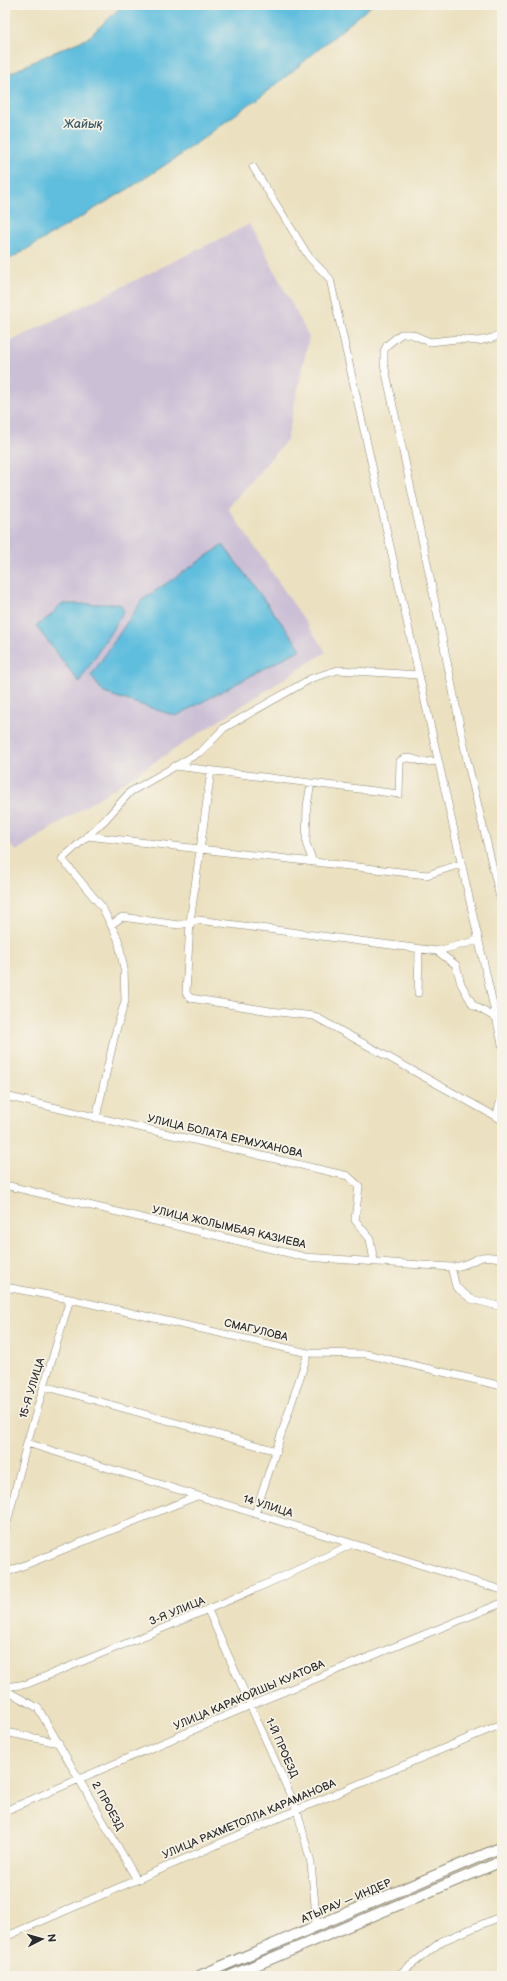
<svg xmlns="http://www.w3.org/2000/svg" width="507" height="1981" viewBox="0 0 507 1981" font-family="'Balsamiq Sans',sans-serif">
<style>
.industrial{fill:#cbbfd5}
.water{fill:#5fbede;stroke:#457484}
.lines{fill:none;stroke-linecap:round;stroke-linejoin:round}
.minor-casing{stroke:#8b8676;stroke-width:8}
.secondary-casing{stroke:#8b8676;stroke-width:12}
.minor{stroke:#fff;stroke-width:7}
.secondary{stroke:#fff;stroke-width:10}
.labels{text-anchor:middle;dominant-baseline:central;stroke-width:3.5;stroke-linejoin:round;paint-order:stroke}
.street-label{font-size:11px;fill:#2b2b2b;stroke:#f7f3e8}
.water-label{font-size:12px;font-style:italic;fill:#3b5761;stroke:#f7f3e8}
</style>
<rect width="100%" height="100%" fill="#f7f3e8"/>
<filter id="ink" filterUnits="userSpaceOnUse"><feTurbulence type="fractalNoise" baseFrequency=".025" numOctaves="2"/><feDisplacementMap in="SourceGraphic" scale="8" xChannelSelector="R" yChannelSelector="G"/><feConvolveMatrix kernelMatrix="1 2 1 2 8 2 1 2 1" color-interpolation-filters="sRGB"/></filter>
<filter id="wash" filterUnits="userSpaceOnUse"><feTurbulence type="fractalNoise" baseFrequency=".012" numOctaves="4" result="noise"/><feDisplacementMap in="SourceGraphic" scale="16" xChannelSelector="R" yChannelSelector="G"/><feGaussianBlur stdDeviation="0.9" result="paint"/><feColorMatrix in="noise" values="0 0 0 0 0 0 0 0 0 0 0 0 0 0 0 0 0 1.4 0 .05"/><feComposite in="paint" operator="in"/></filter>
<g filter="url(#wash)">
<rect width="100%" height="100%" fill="#ebe1c0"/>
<path class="industrial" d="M250 224 309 337 287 440 228 508 326 652 16 851 5 840V344Z"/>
<path class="water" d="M123 5H372L278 83 179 156 128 189 5 262V76L41 58 88 38Z
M223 545 301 649 176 716 104 693 91 676 142 600Z
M61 604H120L124 611 79 682 36 626 50 616Z"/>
</g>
<g filter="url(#ink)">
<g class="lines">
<defs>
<path id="minor" d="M253 167 309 257 330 279 502 1044
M502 332 493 338 478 341 457 339 430 342 411 334H401L387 345 384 351V364L426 558 467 760 502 906
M175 766 399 794 400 761C409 754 415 761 425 762 429 762 434 761 438 761
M211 771 190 922 186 993 190 998 270 1011 314 1016 502 1120
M311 783 307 806 306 843 313 862
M87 836 427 875 461 864
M111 925 122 917 179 925 198 920 437 951 479 940
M437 951 456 965 461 984 473 1005 496 1018
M418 993 419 949
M5 1096 348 1176 359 1186 355 1220 370 1239 374 1261
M496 1117 502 1096
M96 1118 115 1034 125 1001 124 969 118 939 102 907 62 859 105 820 130 792 202 751 224 728 312 678 338 670 419 675
M5 1185 305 1257 451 1267 456 1287 471 1299 502 1307
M451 1267C475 1267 474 1250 502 1259
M5 1287 70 1299 308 1353 366 1354 502 1386
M44 1386 277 1451
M27 1443 502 1590
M255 1514 308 1353
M5 1531 27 1443 70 1299
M5 1573 197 1496
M208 1610 297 1810 311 1863 317 1926
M5 1687 27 1684C136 1639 246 1596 352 1544
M5 1690 38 1708 137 1880
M5 1732 59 1743
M5 1811 251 1705 502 1603
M5 1937 297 1810 502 1724
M397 1976 442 1941 502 1916"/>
<path id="secondary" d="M199 1976 502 1847
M230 1976 502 1861"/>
</defs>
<use href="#minor" class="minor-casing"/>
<use href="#secondary" class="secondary-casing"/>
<use href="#minor" class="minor"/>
<use href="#secondary" class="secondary"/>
</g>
</g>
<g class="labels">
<g class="street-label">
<text transform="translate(225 1136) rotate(13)">УЛИЦА БОЛАТА ЕРМУХАНОВА</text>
<text transform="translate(229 1227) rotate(13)">УЛИЦА ЖОЛЫМБАЯ КАЗИЕВА</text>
<text transform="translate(256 1330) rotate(13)">СМАГУЛОВА</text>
<text transform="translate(32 1388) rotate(-73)">15-Я УЛИЦА</text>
<text transform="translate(268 1506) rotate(17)">14 УЛИЦА</text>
<text transform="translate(177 1611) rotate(-22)">3-Я УЛИЦА</text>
<text transform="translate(249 1695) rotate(-23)">УЛИЦА КАРАКОЙШЫ КУАТОВА</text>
<text transform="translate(282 1748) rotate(66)">1-Й ПРОЕЗД</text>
<text transform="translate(108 1806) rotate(61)">2 ПРОЕЗД</text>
<text transform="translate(249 1819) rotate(-23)">УЛИЦА РАХМЕТОЛЛА КАРАМАНОВА</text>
<text transform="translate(346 1901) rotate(-23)">АТЫРАУ — ИНДЕР</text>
</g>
<g class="water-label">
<text x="83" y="124">Жайық</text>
</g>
</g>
<rect width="507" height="1981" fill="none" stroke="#f7f3e8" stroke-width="20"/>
<g transform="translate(42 1939) rotate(84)" stroke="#f7f3e8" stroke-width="3" paint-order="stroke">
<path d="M0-3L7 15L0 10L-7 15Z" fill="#2b2b2b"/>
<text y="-6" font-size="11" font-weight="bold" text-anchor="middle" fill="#2b2b2b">N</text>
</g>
</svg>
